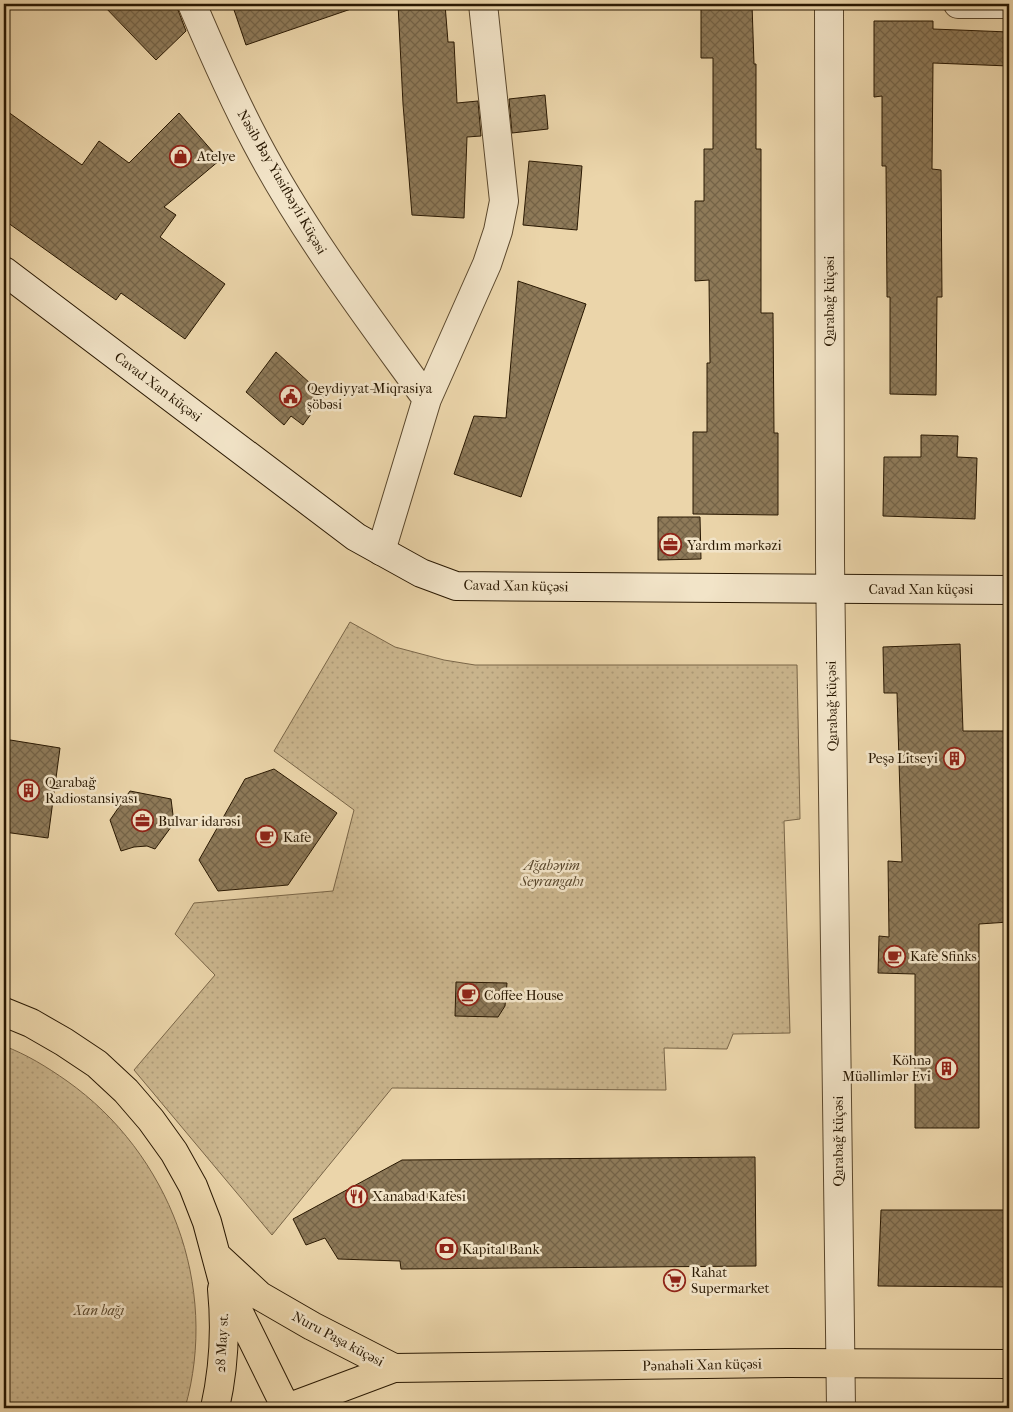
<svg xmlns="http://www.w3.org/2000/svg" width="1013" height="1412" viewBox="0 0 1013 1412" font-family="'IM FELL French Canon',serif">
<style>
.green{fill:#cab58d;stroke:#7a6648}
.park{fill:url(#park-dots);stroke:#7a6648}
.building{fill:url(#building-cross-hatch);stroke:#291802}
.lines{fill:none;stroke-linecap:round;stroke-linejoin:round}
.street-casing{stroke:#5a472c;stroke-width:30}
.secondary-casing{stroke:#291802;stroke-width:30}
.primary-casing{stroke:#291802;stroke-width:30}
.street{stroke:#f2e4c8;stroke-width:28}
.secondary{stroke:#f2e4c8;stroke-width:28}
.primary{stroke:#ebd5aa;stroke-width:28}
.labels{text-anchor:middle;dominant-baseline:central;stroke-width:5;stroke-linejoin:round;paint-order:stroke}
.poi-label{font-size:14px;fill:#291802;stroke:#f2e4c8;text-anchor:start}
.street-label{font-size:14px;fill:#291802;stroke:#f2e4c8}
.park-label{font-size:14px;font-style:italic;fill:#59472c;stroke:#f2e4c8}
</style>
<defs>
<pattern id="park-dots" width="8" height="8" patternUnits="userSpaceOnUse" patternTransform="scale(1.25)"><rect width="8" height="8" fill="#cab58d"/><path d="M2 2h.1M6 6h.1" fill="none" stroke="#ae9b78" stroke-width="1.8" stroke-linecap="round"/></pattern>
<pattern id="building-cross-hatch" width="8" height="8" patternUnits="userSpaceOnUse" patternTransform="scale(1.25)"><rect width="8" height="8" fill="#8e7a59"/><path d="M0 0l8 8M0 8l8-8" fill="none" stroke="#746347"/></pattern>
</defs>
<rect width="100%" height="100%" fill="#ebd5aa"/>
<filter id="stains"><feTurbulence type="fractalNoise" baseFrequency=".004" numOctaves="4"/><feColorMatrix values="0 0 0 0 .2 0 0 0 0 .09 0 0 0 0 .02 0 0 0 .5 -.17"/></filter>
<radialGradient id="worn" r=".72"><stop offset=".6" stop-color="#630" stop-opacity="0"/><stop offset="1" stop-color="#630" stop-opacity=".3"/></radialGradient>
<path class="green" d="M591 1403H727L724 1408H587Z"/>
<path class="park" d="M350 622 395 647 444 660 475 665H797L800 819 784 821 790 1033 733 1034 727 1049 664 1048 666 1090 392 1088 272 1235 134 1070 215 975 175 934 194 903 333 891 354 810 274 751Z
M4 1046C26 1054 47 1067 67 1081 169 1153 220 1286 185 1408H4Z"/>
<path class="building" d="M102 4H177L178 10 186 31 156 60Z
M232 4H350L351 9 246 45Z
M398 4H445L448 42H454L457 103 478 101 481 136 467 137 464 218 412 215 403 104Z
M701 4H752L754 64H756V149H761V313H773L774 433H778V515L693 514V432H707V363H710L709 280 695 281V201H704V149H713V58H701Z
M874 21H933V29L1009 32V66L933 63 932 169 941 170 942 297H937L936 395 890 394V297H887L886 166H882V96L874 97Z
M545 95 548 129 512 133 509 99Z
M4 109 82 165 99 141 129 163 179 113 220 160 164 207 176 215 160 237 225 284 185 339 121 293 116 300 4 220Z
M529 161 582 166 577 230 523 225Z
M518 281 586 304 521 497 454 474 474 416 506 418Z
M276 352 324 396 303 425 291 416 284 425 246 392Z
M921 435 958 436 957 457 977 458 975 519 883 516 884 457H921Z
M658 517H700L701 559 658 560Z
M960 644 963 731H1009V922L979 924V1128H915V974L878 973 879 936 889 937 888 861 902 862 897 693H884L883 647Z
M4 739 60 748 48 838 4 832Z
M274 769 337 813 288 885 218 891 199 860 245 779Z
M130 791 171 799 174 823 155 849 147 846 134 847 121 851 110 820Z
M456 982 507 983 505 1006 498 1017 455 1016Z
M755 1157 756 1266 401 1269 400 1261 338 1259 325 1238 306 1245 293 1219 402 1160Z
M881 1210H1009V1287L878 1286Z"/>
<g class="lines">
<defs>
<path id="street" d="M192 4C212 51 232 97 256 142 304 233 367 316 427 399
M829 4 830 562 841 1408
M958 4H1009
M381 551 427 399 487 264 498 231 504 201 483 4"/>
<path id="secondary" d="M4 271 356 537 421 573 456 586 1009 590"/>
<path id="primary" d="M4 1012 31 1023 64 1042 97 1064 126 1091 151 1120 174 1152 193 1186 207 1222 222 1278 286 1408
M219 1258 260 1296 312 1326 394 1368
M215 1408C224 1368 226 1330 222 1289
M287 1408 394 1368 788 1363 1009 1364"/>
</defs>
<use href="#street" class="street-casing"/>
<use href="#secondary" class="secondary-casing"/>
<use href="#primary" class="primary-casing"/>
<use href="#street" class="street"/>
<use href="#secondary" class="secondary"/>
<use href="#primary" class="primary"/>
</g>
<defs>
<symbol id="shop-ring" viewBox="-11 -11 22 22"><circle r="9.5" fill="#f2e4c8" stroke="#8f2418" stroke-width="1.5"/><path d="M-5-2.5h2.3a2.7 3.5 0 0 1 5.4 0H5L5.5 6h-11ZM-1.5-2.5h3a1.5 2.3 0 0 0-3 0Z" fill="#8f2418"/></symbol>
<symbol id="civic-ring" viewBox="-11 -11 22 22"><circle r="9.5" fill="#f2e4c8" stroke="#8f2418" stroke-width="1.5"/><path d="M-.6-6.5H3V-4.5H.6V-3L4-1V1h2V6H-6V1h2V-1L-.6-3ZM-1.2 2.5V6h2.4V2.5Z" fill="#8f2418"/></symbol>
<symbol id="office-ring" viewBox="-11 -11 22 22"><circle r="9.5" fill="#f2e4c8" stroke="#8f2418" stroke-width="1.5"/><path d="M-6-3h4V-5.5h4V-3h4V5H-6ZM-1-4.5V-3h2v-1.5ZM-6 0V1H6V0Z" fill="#8f2418"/></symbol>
<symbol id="building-ring" viewBox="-11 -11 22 22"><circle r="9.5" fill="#f2e4c8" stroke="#8f2418" stroke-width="1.5"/><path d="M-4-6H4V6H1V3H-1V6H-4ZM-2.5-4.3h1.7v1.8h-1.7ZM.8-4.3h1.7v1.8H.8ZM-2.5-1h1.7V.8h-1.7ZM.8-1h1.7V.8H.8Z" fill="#8f2418"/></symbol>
<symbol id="cafe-ring" viewBox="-11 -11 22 22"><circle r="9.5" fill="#f2e4c8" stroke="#8f2418" stroke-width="1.5"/><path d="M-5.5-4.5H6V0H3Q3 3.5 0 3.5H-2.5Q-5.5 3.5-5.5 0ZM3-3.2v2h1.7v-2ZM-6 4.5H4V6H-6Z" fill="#8f2418"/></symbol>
<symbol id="restaurant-ring" viewBox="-11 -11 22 22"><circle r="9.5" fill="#f2e4c8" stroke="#8f2418" stroke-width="1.5"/><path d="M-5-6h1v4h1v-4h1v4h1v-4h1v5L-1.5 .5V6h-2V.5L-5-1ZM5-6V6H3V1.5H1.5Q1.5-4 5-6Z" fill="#8f2418"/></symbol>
<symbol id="bank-ring" viewBox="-11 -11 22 22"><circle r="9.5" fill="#f2e4c8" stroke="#8f2418" stroke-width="1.5"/><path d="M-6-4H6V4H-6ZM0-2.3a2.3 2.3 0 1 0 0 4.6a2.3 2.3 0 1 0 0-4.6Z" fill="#8f2418"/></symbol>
<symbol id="supermarket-ring" viewBox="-11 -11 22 22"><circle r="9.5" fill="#f2e4c8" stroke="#8f2418" stroke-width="1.5"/><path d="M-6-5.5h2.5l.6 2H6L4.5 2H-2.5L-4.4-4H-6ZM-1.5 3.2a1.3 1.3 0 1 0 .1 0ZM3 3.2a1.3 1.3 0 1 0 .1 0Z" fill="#8f2418"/></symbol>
</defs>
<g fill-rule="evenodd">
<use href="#shop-ring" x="168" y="144" width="25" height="25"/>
<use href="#civic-ring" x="278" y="384" width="25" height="25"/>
<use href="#office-ring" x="658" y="532" width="25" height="25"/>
<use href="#building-ring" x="942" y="746" width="25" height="25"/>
<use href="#building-ring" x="16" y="778" width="25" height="25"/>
<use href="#office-ring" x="130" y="808" width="25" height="25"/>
<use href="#cafe-ring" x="254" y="824" width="25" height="25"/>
<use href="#cafe-ring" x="882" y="944" width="25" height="25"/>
<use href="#cafe-ring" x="456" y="982" width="25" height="25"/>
<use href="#building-ring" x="934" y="1056" width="25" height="25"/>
<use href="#restaurant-ring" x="344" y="1184" width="25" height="25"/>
<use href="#bank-ring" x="434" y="1236" width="25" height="25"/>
<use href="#supermarket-ring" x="662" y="1268" width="25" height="25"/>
</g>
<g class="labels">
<g class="poi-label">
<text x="197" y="156">Atelye</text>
<text x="307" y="388">Qeydiyyat-Miqrasiya<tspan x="307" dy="16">şöbəsi</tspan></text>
<text x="687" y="545">Yardım mərkəzi</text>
<text x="938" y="758" text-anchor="end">Peşə Litseyi</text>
<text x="45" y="782">Qarabağ<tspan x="45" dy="16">Radiostansiyası</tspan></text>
<text x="158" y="821">Bulvar idarəsi</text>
<text x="283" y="837">Kafe</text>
<text x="910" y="956">Kafe Sfinks</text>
<text x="484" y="995">Coffee House</text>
<text x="931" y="1060" text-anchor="end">Köhnə<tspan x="931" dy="16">Müəllimlər Evi</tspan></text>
<text x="372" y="1196">Xanabad Kafesi</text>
<text x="462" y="1249">Kapital Bank</text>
<text x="691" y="1272">Rahat<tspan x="691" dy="16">Supermarket</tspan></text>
</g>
<g class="street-label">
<text transform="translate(282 182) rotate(60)">Nəsib Bəy Yusifbəyli Küçəsi</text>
<text transform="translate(829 301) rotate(-90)">Qarabağ küçəsi</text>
<text transform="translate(158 387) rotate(37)">Cavad Xan küçəsi</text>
<text transform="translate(516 586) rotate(1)">Cavad Xan küçəsi</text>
<text x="921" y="589">Cavad Xan küçəsi</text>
<text transform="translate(832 706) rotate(-91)">Qarabağ küçəsi</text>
<text transform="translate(838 1141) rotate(-90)">Qarabağ küçəsi</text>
<text transform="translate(338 1339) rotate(28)">Nuru Paşa küçəsi</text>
<text transform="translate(222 1343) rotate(-87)">28 May st.</text>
<text transform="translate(702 1365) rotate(-1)">Pənahəli Xan küçəsi</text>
</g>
<g class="park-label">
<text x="552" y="865">Ağabəyim<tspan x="552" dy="16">Seyrangahı</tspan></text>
<text x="99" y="1310">Xan bağı</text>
</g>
</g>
<rect width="1013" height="1412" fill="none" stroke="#ebd5aa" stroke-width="20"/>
<rect x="5" y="5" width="1003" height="1402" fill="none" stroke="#291802" stroke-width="2.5"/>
<rect x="10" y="10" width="993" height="1392" fill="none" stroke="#291802"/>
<rect width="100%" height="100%" filter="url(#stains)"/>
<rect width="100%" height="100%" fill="url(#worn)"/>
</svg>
